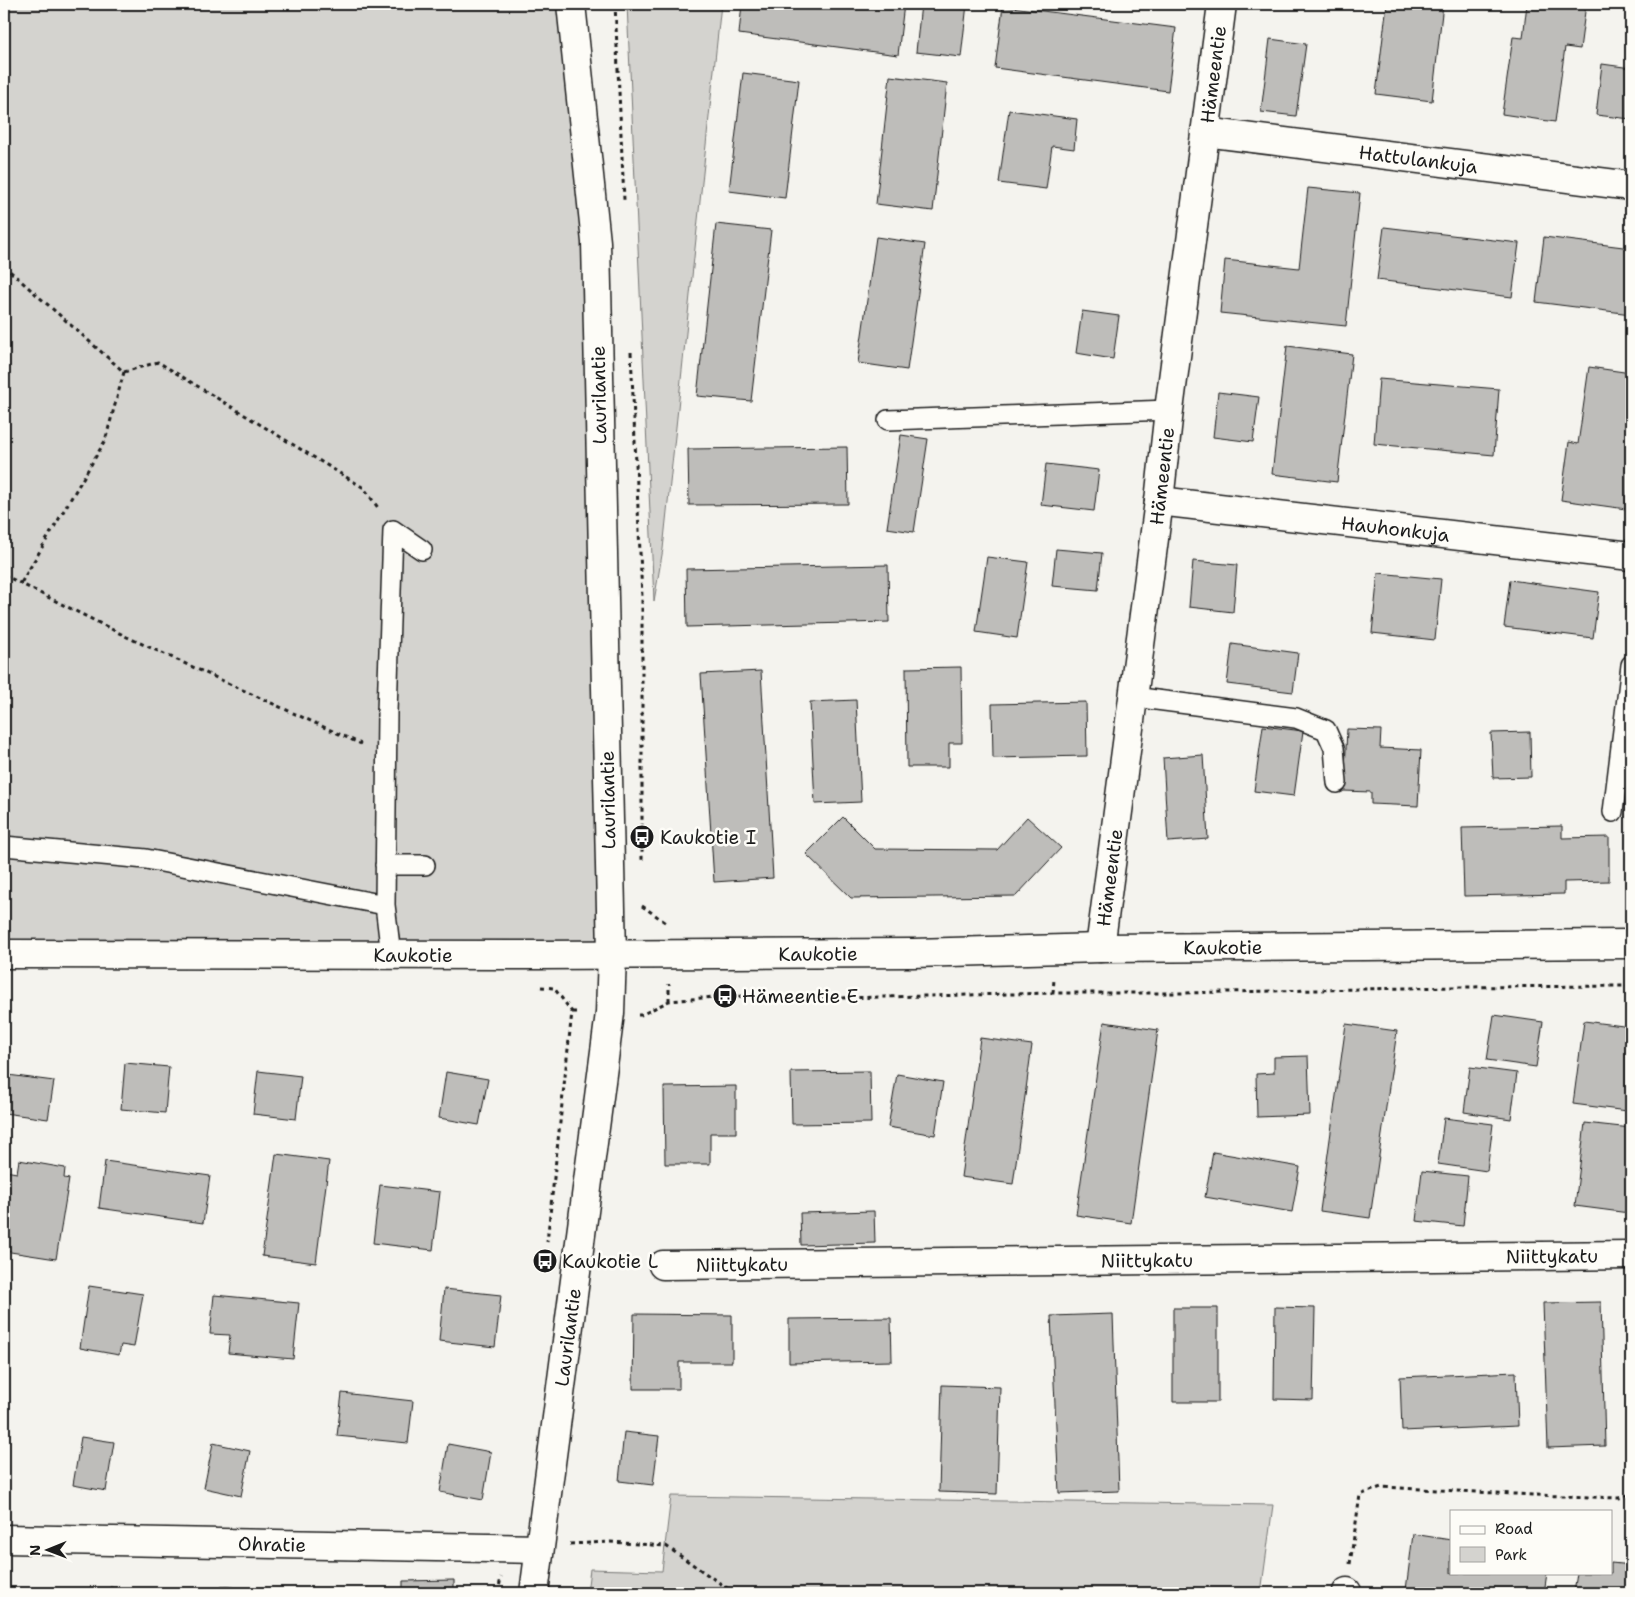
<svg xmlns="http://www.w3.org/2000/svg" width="1635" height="1597" viewBox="0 0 1635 1597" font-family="'Shantell Sans',sans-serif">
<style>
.green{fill:#d4d3cf;stroke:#787876}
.building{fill:#bebdba;stroke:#1c1c1c}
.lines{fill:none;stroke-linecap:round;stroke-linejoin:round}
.service-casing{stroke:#1c1c1c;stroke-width:22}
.minor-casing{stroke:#1c1c1c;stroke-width:31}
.tertiary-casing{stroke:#1c1c1c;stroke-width:31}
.path{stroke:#1c1c1c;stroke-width:3;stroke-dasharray:4 4;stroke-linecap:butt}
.service{stroke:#fdfcf7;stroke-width:19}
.minor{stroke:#fdfcf7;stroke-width:28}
.tertiary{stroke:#fdfcf7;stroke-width:28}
.labels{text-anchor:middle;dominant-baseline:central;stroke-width:5;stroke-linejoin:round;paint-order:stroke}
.street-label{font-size:19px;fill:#1c1c1c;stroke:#fdfcf7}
.poi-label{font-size:19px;fill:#1c1c1c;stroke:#fdfcf7;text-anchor:start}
</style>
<rect width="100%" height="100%" fill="#f4f3ee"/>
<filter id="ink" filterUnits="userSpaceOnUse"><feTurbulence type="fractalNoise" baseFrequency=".02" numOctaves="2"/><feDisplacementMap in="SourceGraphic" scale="10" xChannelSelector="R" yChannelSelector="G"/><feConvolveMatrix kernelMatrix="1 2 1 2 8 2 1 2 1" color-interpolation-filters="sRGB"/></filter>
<g filter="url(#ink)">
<path class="green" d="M4 4H571L596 242 612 954H4Z
M627 4H721L663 549 654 601Z
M671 1496 1273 1505 1261 1593H587L590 1569 662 1571Z"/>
<path class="building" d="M742 4H904L898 55 739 34Z
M921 4H967L961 57 916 52Z
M1387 4H1443L1432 101 1376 94Z
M1527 4H1586L1580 49 1565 47 1555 122 1502 114 1513 37 1523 38Z
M1003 6 1176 28 1168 91 995 68Z
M1270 39 1306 44 1296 116 1261 112Z
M1602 64 1631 68V119L1596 115Z
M743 73 799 80 785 198 729 191Z
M890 76 947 83 933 211 876 204Z
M1009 110 1077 119 1074 149 1052 146 1046 189 999 183Z
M1308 188 1360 193 1346 326 1220 313 1225 260 1299 268Z
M716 224 771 230 751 401 697 396Z
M1384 227 1519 243 1512 297 1377 280Z
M876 237 925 244 907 370 858 363Z
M1544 237 1631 248V314L1536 302Z
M1082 311 1119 316 1113 359 1076 353Z
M1287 346 1352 354 1337 482 1272 474Z
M1589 367 1631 373V470L1626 509 1561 500 1569 442 1578 444Z
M1379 379 1499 389 1494 455 1374 444Z
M1218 392 1259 397 1253 442 1213 437Z
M901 435 928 439 914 532 887 528Z
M847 447 848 504 689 505 688 449Z
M1046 464 1099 470 1094 511 1041 505Z
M1056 549 1102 553 1098 590 1052 586Z
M987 557 1028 562 1017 638 976 632Z
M1193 561 1237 565 1233 612 1189 607Z
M888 565 889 622 687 627 686 569Z
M1378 573 1441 579 1435 640 1372 633Z
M1510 580 1599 592 1593 638 1504 627Z
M1232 644 1298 653 1293 692 1227 684Z
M961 667 962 743H949V767H907L906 668Z
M761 671 773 878 714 882 701 674Z
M856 700 861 802 815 804 810 702Z
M1086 702 1087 756 993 758 992 704Z
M1263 726 1303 731 1294 796 1254 791Z
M1347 729 1381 730 1380 748 1421 750 1418 806 1371 804V792L1344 791Z
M1530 732 1531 777 1493 778 1491 733Z
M1203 755 1208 839 1168 842 1163 758Z
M843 817 875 849 997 850 1027 817 1061 848 1016 896 851 898 806 854Z
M1562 826V838L1609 837V881L1564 882V894L1464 896 1462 828Z
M1494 1015 1543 1022 1536 1067 1487 1060Z
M1584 1021 1631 1027V1082L1627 1111 1573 1104Z
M1104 1022 1158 1030 1131 1223 1076 1215Z
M1346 1024 1397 1031 1370 1218 1320 1211Z
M980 1038 1032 1045 1013 1184 961 1177Z
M1308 1056 1310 1115 1257 1117 1256 1074 1274 1073V1057Z
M125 1063 169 1067 165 1113 121 1109Z
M1470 1067 1517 1073 1511 1119 1464 1112Z
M258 1071 301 1076 296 1119 253 1114Z
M870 1071 871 1123 792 1124 791 1072Z
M446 1072 488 1079 479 1125 439 1118Z
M897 1074 943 1082 935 1135 888 1127Z
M8 1075 54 1081 48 1119 4 1113V1102Z
M736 1086V1133H710V1164H665L664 1087Z
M1444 1118 1493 1124 1487 1171 1438 1164Z
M1585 1123 1631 1128V1196L1629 1213 1575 1206Z
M1213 1152 1300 1167 1292 1212 1205 1197Z
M276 1154 329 1161 316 1263 262 1256Z
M19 1160 65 1168 64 1178 69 1179 56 1259 4 1251V1180L5 1171 17 1173Z
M105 1161 210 1176 203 1223 99 1208Z
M1422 1171 1468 1176 1463 1226 1416 1221Z
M380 1185 440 1192 433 1250 373 1243Z
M874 1211 875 1243 801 1245 800 1213Z
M89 1286 143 1294 134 1347 121 1345 119 1355 80 1348Z
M444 1289 501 1295 495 1347 439 1341Z
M214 1295 299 1303 293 1359 228 1353 230 1335 210 1334Z
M1601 1302 1605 1446 1548 1448 1543 1303Z
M1275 1307 1315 1308 1313 1400 1274 1399Z
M1173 1308H1218V1402H1173Z
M634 1314 732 1315V1362H679V1389H633Z
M1113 1314 1119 1491 1059 1493 1051 1316Z
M891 1318 892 1361 789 1363V1319Z
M1516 1372 1518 1426 1402 1431 1400 1377Z
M942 1385 1000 1387 997 1494 939 1492Z
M342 1393 413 1401 408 1443 337 1436Z
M624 1432 659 1436 653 1485 619 1481Z
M81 1437 114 1442 106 1491 73 1485Z
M213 1443 250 1451 241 1496 204 1488Z
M448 1444 491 1452 483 1500 440 1492Z
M1413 1534 1451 1540V1573H1547L1544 1593H1431L1406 1590Z
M1611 1563 1631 1565V1593H1574L1577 1573H1611Z
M454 1580V1593H403V1581Z
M222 1586 247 1589 246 1593H221Z
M110 1587 148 1593H109Z"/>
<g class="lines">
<defs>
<path id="service" d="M888 420 1169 410
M393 530 422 550
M1133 697 1296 718 1326 730 1334 748 1337 783
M1613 812 1631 665
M4 846 146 859 385 905
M385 865H425
M391 955 385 905 387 712 393 530"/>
<g id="minor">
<path id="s1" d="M1205 132 1631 186"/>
<path id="s2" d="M1159 501 1631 556"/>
<path id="s3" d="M1100 948 1159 501 1169 410 1222 4"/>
<path id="s4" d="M4 954 539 955 913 953 1100 948 1631 944"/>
<path id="s5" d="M663 1265 1631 1255"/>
<path id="s6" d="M4 1539 539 1549"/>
<path d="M1347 1593V1592"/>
</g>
<g id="tertiary">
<path id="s7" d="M534 1593 610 1013 612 954 596 242 571 4"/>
</g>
</defs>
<use href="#service" class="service-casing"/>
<use href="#minor" class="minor-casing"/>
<use href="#tertiary" class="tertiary-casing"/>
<path class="path" d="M615 4 624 200
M4 266 124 372 105 441 21 583
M631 352 642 597V860
M124 372 158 362 364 488 379 509
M4 575 127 637 361 744
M642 906 668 924
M541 987 554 988 572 1012 547 1242
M1053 993 1054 979
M669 1001V984
M572 1012H580
M638 1015H641L669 1001 725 996 841 998 1053 993H1182L1453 987 1631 986
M606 1265H635
M570 1544 610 1542 666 1546 734 1593
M1350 1564 1360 1495 1381 1487 1534 1495 1619 1498 1631 1494
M498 1593 501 1577"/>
<use href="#service" class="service"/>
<use href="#minor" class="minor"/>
<use href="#tertiary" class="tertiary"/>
</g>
</g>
<defs>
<symbol id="bus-disc" viewBox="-11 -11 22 22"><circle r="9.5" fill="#1c1c1c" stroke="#fdfcf7"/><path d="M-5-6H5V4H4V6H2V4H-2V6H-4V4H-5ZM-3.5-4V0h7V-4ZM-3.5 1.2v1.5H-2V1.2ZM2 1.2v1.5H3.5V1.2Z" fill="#fff"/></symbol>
</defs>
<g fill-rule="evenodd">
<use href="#bus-disc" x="628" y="823" width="28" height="28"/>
<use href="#bus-disc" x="711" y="982" width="28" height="28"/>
<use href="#bus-disc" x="531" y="1247" width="28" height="28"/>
</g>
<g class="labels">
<g class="street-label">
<text stroke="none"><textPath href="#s3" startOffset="881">Hämeentie</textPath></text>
<text stroke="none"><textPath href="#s1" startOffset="215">Hattulankuja</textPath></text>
<text transform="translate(599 395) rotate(-91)">Laurilantie</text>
<text stroke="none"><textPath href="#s3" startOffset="476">Hämeentie</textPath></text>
<text stroke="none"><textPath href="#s2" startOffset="238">Hauhonkuja</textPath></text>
<text transform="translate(608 800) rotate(-91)">Laurilantie</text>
<text stroke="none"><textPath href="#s3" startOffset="71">Hämeentie</textPath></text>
<text stroke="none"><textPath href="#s4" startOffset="1219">Kaukotie</textPath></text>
<text stroke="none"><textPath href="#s4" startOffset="814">Kaukotie</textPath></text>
<text stroke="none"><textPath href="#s4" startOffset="409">Kaukotie</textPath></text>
<text stroke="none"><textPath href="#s5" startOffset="889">Niittykatu</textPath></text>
<text stroke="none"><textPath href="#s5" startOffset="484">Niittykatu</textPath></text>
<text stroke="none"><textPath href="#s5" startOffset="79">Niittykatu</textPath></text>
<text stroke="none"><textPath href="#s7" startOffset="258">Laurilantie</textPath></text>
<text stroke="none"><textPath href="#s6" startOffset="268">Ohratie</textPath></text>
</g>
<g class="poi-label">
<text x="660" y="837">Kaukotie I</text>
<text x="742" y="996">Hämeentie E</text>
<text x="562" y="1261">Kaukotie L</text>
</g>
</g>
<rect width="1635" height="1597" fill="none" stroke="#fdfcf7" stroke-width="20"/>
<rect x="10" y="10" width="1615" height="1577" fill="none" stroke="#1c1c1c" stroke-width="2" filter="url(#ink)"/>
<rect x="1450" y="1510" width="162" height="65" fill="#fdfcf7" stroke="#a3a29f"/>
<rect x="1460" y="1526" width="25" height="8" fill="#fdfcf7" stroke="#a3a29f"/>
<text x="1495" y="1534" font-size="15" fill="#1c1c1c">Road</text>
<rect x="1460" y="1547" width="25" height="15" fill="#d4d3cf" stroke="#a3a29f"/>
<text x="1495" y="1560" font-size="15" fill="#1c1c1c">Park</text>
<g transform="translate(48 1550) rotate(269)" stroke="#fdfcf7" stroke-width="4" paint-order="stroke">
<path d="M0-4L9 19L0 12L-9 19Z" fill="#1c1c1c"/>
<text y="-8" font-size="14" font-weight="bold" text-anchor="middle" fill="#1c1c1c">N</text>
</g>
</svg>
